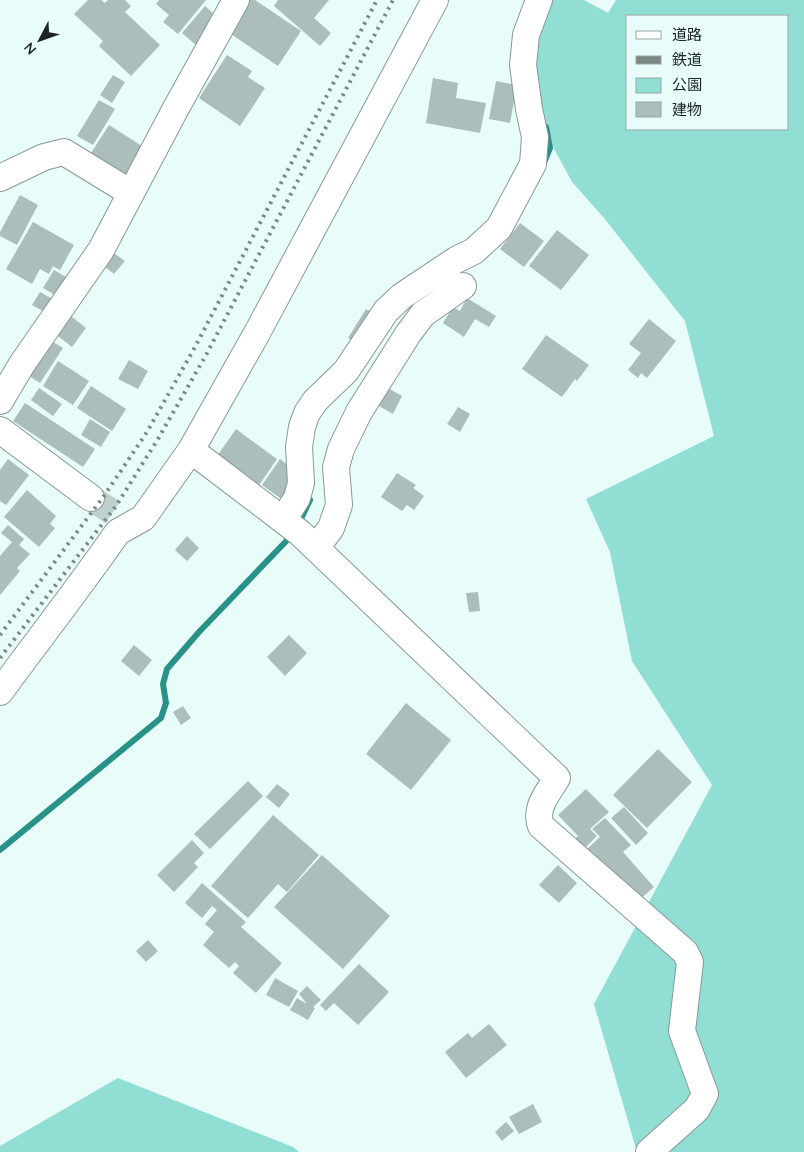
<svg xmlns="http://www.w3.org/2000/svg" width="804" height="1152" viewBox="0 0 804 1152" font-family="Quicksand,'Noto Sans JP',sans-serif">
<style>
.green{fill:#91ded5;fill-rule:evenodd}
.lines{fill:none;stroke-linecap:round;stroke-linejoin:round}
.stream{stroke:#299288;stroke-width:6}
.building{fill:#abbebb}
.minor-tunnel{stroke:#bfd1ce;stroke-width:26;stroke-dasharray:26 13;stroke-linecap:butt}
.minor-casing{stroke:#889997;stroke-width:28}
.minor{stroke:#fff;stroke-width:26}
.rail{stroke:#7a8785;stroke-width:4;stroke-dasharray:2.5 5;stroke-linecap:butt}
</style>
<rect width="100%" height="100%" fill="#e8fcf9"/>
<path class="green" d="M546 0H584L608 13 616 0H804V1152H637L594 1004 712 785 632 661 610 552 586 499 714 436 685 321 604 218 572 182 538 119 530 77ZM628 16H788V129H628Z
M118 1078 293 1147 299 1152H0V1146Z"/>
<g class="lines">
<path class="stream" d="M544 163 550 148 546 127
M298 525 310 500
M0 850 161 718 166 703 163 684 167 669 199 632 293 534"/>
</g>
<path class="building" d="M88 0H101L105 3 108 0H125L131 6 125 12 160 45 131 76 99 46 103 41 74 14Z
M159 0H206L178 34 163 22 169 15 156 4Z
M245 0H255L301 31 278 66 225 30Z
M278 0H329L314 18 331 33 320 46 274 6Z
M205 6 220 19 197 46 182 33Z
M227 55 252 71 248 77 265 88 240 126 199 98Z
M113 75 125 82 112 103 100 95Z
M433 78 458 83 456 98 486 103 480 133 426 123Z
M496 81 517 85 510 123 489 119Z
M99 100 115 109 93 145 77 136Z
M109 125 145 148 128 176 91 153Z
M20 195 38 205 17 245 0 236V232Z
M33 222 74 245 60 270 53 266 49 274 40 269 32 284 6 269Z
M520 223 544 241 524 267 500 249Z
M557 230 589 255 561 290 529 266Z
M111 251 125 261 114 274 101 264Z
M54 270 73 281 62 299 43 288Z
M40 292 56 301 48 314 32 305Z
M467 298 496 316 489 327 475 319 464 337 443 323 453 307 460 311Z
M366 309 372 312 357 343 348 338Z
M67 313 86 328 72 347 53 332Z
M649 319 676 341 647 378 641 373 638 378 628 370 641 353 629 344Z
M546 335 589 365 577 381 575 379 562 397 522 369Z
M45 337 63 348 40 383 23 372Z
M129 360 148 371 138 389 118 379Z
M58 361 89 381 73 405 43 386Z
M91 386 126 409 112 431 77 408Z
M39 388 62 404 53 416 31 400Z
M388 388 402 396 393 414 379 406Z
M25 403 95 449 83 467 13 421Z
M458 407 470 414 460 432 447 424Z
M90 419 110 432 101 447 81 435Z
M236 429 277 459 257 488 215 459Z
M8 459 29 475 6 505 0 501V470Z
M280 459 296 471 284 501 262 485Z
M397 473 416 485 413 488 424 496 414 510 407 505 402 511 381 497Z
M27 490 56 516 50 524 55 528 39 547 4 517Z
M8 525 24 539 19 545 30 554 17 568 20 571 0 595V556L12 542 1 533Z
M187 536 199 548 187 561 175 550Z
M478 592 480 611 469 612 466 593Z
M289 635 307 653 285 676 267 657Z
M134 645 152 660 139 676 121 661Z
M406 703 451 740 411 790 366 754Z
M183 706 191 718 181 725 173 712Z
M658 749 692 782 647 828 613 795Z
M248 781 263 796 210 849 194 834Z
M277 784 290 794 279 808 266 797Z
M586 789 609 812 590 829 597 836 583 850 573 840 578 836 558 815Z
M624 807 648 833 636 845 611 818Z
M273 815 319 855 287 892 278 884 248 918 211 886Z
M605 818 631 845 623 852 654 887 637 902 587 849 600 837 592 829Z
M192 840 204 853 194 863 198 867 174 892 157 875Z
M322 855 390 916 343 969 274 907Z
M558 865 577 883 559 903 539 885Z
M202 883 246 922 241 927 282 963 256 993 233 973 239 966 235 962 229 968 203 945 214 932 205 924 217 910 212 906 202 918 185 903Z
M148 940 158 951 146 962 136 951Z
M359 964 389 992 358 1025 334 1003 326 1011 320 1005Z
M275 978 298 991 289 1007 266 995Z
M307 986 321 1000 313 1007 315 1008 308 1020 290 1010 297 998 307 1004 299 994Z
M489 1024 507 1045 466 1078 445 1052 468 1033 472 1038Z
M533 1104 542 1122 519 1134 509 1117Z
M506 1122 514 1131 502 1141 495 1132Z"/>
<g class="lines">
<path class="minor-tunnel" d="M91 498 123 519"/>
<defs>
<path id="minor" d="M0 178 44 157 64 152 131 193
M0 401 22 364 101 250 176 108 236 0
M0 430 91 498
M191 450 300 533 557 778C548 793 534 808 541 826L685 952 690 962 682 1031 705 1094 697 1109 649 1152
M283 520 297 498 301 483 299 447 302 427 307 413 315 401 346 371 386 311 402 296 456 260 474 251 499 228 533 164 535 137 529 109 523 65 526 35 539 0
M316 548 331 528 339 505 336 467 341 449 359 412 408 334 423 314 463 286
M0 692C38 640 78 589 115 536L118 532 143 518 191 450 257 333 435 0"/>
</defs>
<use href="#minor" class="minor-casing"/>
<use href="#minor" class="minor"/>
<path class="rail" d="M0 635 104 496 147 432 195 347 377 0
M0 658 116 506 158 439 206 355 393 0"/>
</g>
<rect x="626" y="15" width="162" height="115" fill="#e8fcf9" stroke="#97a6a3"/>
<rect x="636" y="31" width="25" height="8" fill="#ffffff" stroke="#97a6a3"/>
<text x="672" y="40" font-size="15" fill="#1d2423">道路</text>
<rect x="636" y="56" width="25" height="8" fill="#7a8785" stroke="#97a6a3"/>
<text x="672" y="65" font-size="15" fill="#1d2423">鉄道</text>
<rect x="636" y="78" width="25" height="15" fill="#91ded5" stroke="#97a6a3"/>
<text x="672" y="90" font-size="15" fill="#1d2423">公園</text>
<rect x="636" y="102" width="25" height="15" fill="#abbebb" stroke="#97a6a3"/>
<text x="672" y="115" font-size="15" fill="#1d2423">建物</text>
<g transform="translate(40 40) rotate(229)" stroke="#e8fcf9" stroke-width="4" paint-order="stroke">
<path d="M0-4L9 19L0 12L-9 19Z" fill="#1d2423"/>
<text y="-8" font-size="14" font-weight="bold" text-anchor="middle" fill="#1d2423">N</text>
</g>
</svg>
